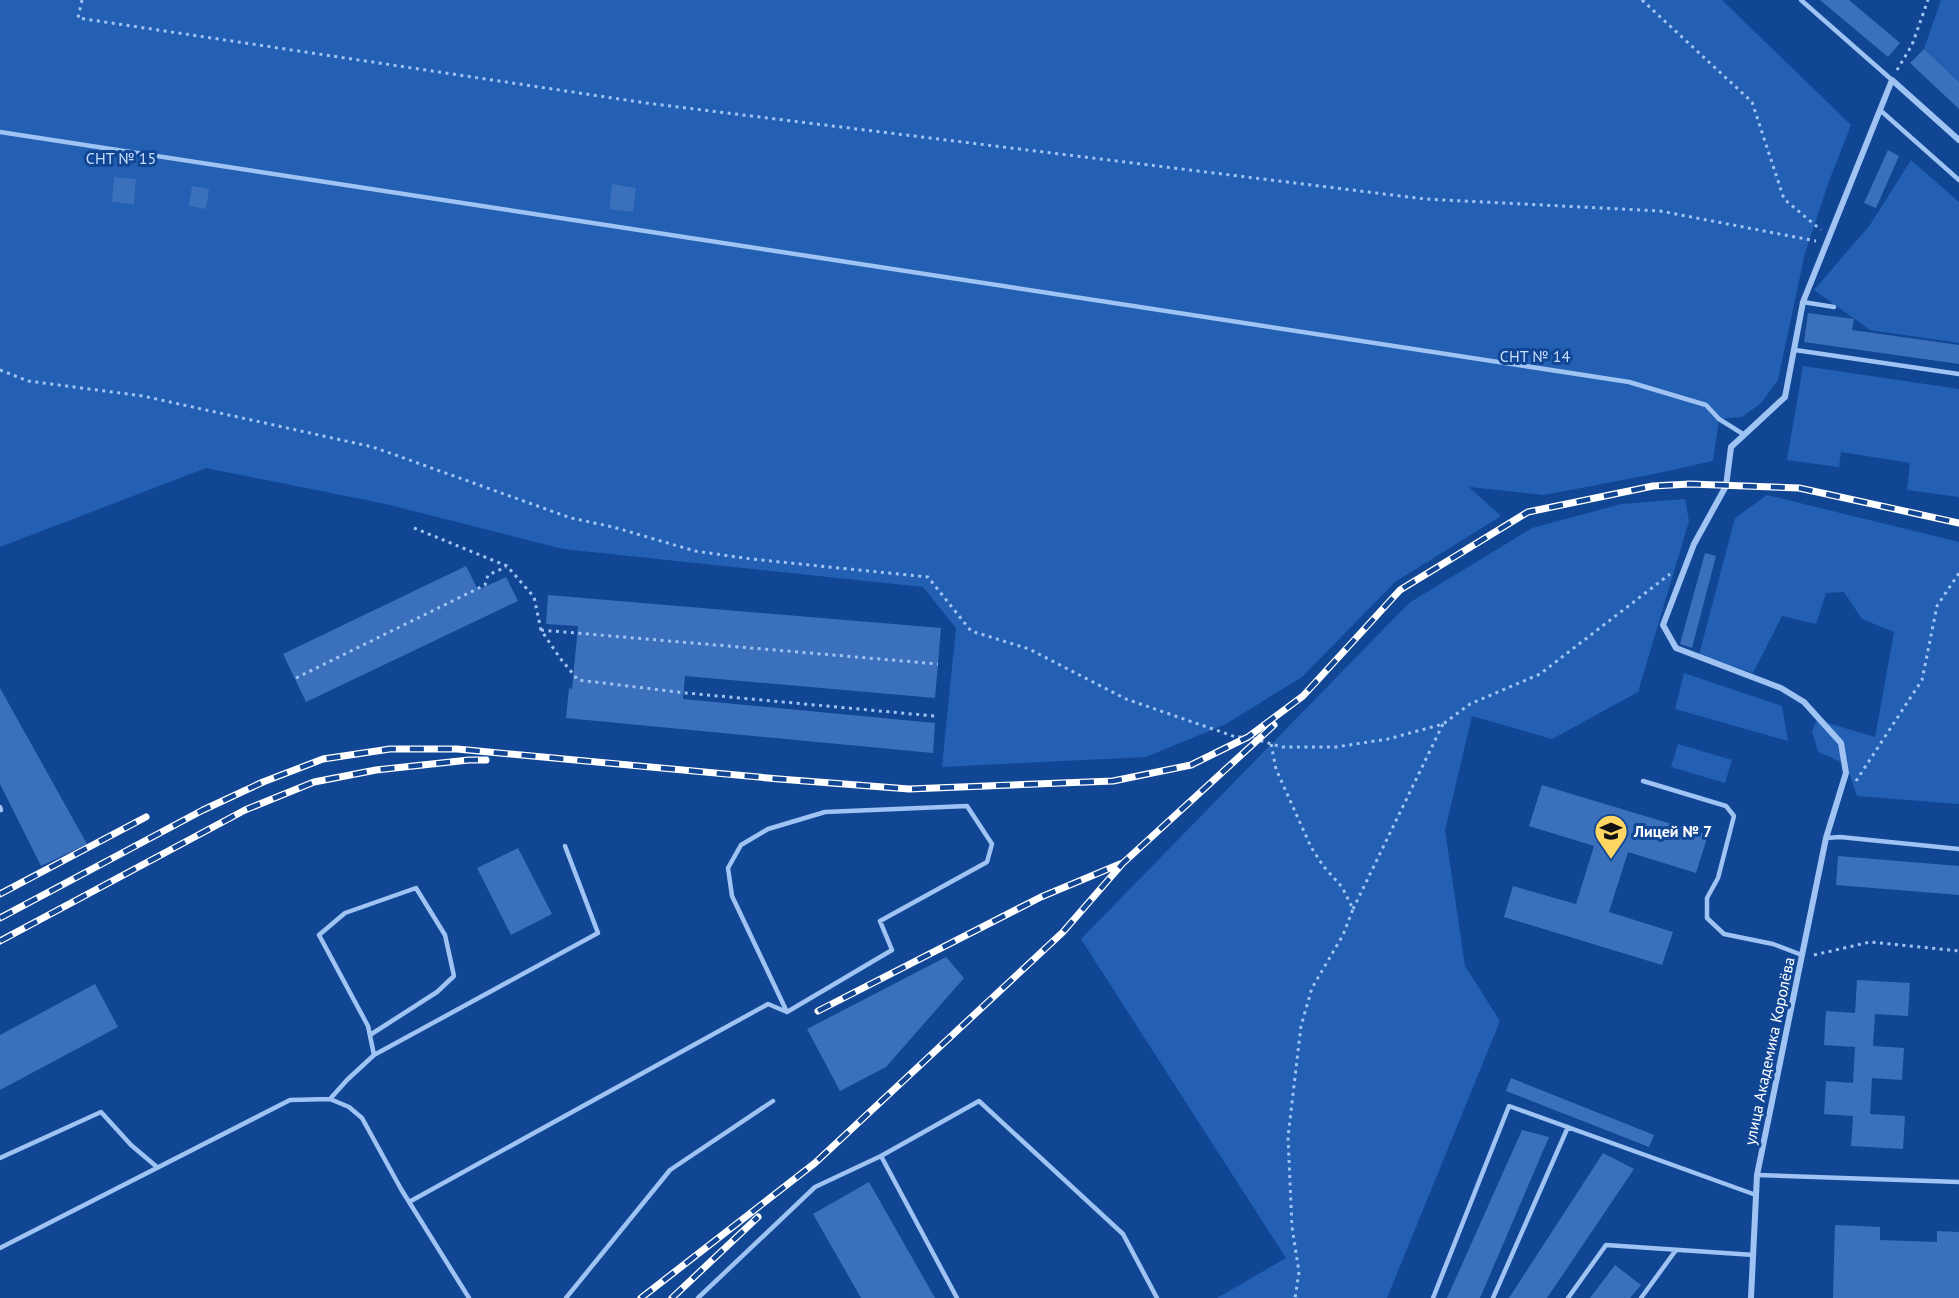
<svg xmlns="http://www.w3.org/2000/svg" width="1959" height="1298" viewBox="0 0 1959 1298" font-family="'PT Sans',sans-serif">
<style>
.green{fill:#2360b3}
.building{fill:#3a70bc}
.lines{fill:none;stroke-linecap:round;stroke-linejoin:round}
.path{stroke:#9fc3f3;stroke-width:3;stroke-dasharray:3 4.5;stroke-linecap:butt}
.lane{stroke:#9fc3f3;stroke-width:4.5}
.street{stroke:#9fc3f3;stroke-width:6}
.rail-casing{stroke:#fff;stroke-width:7}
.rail{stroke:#114694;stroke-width:4.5;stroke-dasharray:14;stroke-linecap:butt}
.labels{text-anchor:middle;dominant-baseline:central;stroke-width:6;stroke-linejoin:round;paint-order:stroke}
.park-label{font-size:16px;fill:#c7defd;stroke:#114694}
.poi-label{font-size:16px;font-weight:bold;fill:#fff;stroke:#114694;text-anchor:start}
.street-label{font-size:16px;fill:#fff;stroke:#114694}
</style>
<rect width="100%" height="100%" fill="#114694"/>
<path class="green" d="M0 0H1722L1851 125 1829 181 1805 253 1778 380 1761 403 1742 417 1719 419 1713 461 1649 475 1544 495 1469 487 1501 516 1395 582 1302 677 1226 724 1146 757 942 767 956 628 923 587 563 549 386 504 206 468 0 547Z
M1941 0H1959V82L1924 49Z
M1911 160 1959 202V343L1870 330 1814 290 1870 225Z
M1803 366 1959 389V497L1907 490 1910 463 1841 452 1839 467 1787 460Z
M1767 495 1959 542V804L1857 796 1846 764 1818 752 1812 731 1817 720 1875 737 1894 632 1862 619 1844 592 1826 593 1816 624 1782 616 1753 673 1699 655 1735 518Z
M1685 499 1689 521 1638 692 1552 739 1472 716 1445 830 1465 966 1500 1021 1387 1298H1217L1286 1258 1081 939 1409 603 1532 528 1621 504Z
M1684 673 1782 706 1788 741 1675 709Z
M1678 744 1732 760 1725 783 1671 767Z"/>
<path class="building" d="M1820 0H1849L1900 43 1888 57Z
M1924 49 1959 82V109L1910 63Z
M1888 150 1899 156 1876 208 1864 203Z
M114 177 136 179 134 204 112 202Z
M612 184 636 188 633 212 609 209Z
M192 186 209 189 206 209 189 206Z
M1808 313 1854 319 1852 330 1959 345V364L1804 342Z
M1705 553 1716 556 1692 648 1680 644Z
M466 566 478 590 506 577 518 601 306 702 283 654Z
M548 595 941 628 935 698 685 676 683 699 935 723 933 753 566 718 569 688 572 689 578 626 546 624Z
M0 688 87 844 41 866 0 784Z
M1542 785 1708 835 1696 873 1628 852 1609 912 1673 932 1662 965 1504 917 1513 886 1576 904 1594 846 1529 826Z
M518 848 552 914 511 935 477 868Z
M1838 856 1959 866V895L1836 885Z
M946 957 964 978 886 1067 840 1091 807 1029Z
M1857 980 1910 983 1908 1016 1875 1014 1873 1046 1904 1048 1902 1080 1872 1078 1870 1114 1905 1116 1903 1149 1851 1146 1853 1116 1824 1114 1826 1081 1853 1083 1855 1047 1824 1045 1826 1011 1855 1013Z
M95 984 118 1027 0 1090V1035Z
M1511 1078 1654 1135 1649 1147 1506 1091Z
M1522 1130 1549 1137 1480 1298H1447Z
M1603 1153 1634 1169 1547 1298H1509Z
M869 1182 935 1298H861L813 1214Z
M1835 1225 1880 1227V1240L1937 1242V1231L1959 1232V1298H1833Z
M1615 1265 1641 1285 1630 1298H1590Z"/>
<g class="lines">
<path class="path" d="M82 0 78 18 646 103 1425 199 1660 211 1816 241
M1642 0 1752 102 1784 199 1821 230
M1897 70 1912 45 1928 0
M0 370 28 381 143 396 373 447 571 518 613 527 695 551 751 559 928 577 971 631 1029 649 1126 699 1236 737H1248L1282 747H1336L1388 739 1443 724 1470 704 1540 674 1670 574
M414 528 507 566 534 597 541 630 560 658 578 680 686 693 934 716
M541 630 938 664
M296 678 485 585 488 575 506 567
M1271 744 1276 769 1311 847 1324 867 1342 887 1353 909 1343 935 1312 988 1301 1026 1288 1137 1292 1227 1299 1272 1295 1298
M1856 781 1922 680 1937 606 1959 573
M1353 909 1443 724
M1814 955 1870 942 1959 951"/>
<path class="lane" d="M1801 0 1892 80
M1880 110 1959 180
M0 132 1629 382 1706 405 1719 419 1743 434
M1803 302 1834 307
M1795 350 1959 374
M1643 781 1726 806 1734 816 1718 878 1707 898V918L1724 934 1773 944 1802 955
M0 807 1 810
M1826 838 1840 837 1959 849
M370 1035 437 992 454 976 445 935 416 888 345 913 319 935 368 1026 374 1055
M330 1099 347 1080 374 1055 598 933 565 846
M881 1156 957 1298
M0 1158 101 1112 131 1145 157 1167
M1757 1175 1959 1182
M409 1202 768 1004 787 1012 892 950 880 921 987 862 992 844 967 806 825 812 768 829 741 845 728 868 732 896 787 1012
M0 1248 290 1100 330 1099 349 1107 362 1118 401 1189 469 1298
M566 1298 670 1170 773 1101
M698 1298 815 1187 881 1156 979 1101 1123 1234 1157 1298
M1433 1298 1509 1106 1756 1195
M1493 1298 1568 1127
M1568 1298 1606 1245 1754 1255
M1641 1298 1676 1250"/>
<path class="street" d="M1751 1298 1757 1175 1826 838 1846 773 1841 743 1804 702 1781 688 1676 648 1663 625 1694 544 1726 486 1731 447 1785 397 1803 302 1892 80 1959 140"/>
<defs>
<path id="rail" d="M0 894 146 817
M0 918 203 810 263 782 323 759 390 749H457L779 779 909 789 1113 781 1191 765 1248 737 1303 696 1400 590 1528 512 1653 486 1690 484 1799 488 1959 523
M0 941 245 810 314 782 376 770 469 760H486
M818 1011 1041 897 1120 864
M641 1298 815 1163 1063 932 1123 863 1274 725
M672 1298 758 1217"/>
</defs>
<use href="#rail" class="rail-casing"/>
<use href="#rail" class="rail"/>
</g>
<defs>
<symbol id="school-pin" viewBox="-11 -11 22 30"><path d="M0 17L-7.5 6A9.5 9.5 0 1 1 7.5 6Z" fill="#ffd661" stroke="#114694"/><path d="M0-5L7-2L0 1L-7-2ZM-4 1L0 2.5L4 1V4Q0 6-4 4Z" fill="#111"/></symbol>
</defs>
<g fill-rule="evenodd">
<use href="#school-pin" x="1592" y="812" width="38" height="52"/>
</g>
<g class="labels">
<g class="park-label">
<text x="121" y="158">СНТ № 15</text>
<text x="1535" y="356">СНТ № 14</text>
</g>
<g class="poi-label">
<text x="1634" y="831">Лицей № 7</text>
</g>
<g class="street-label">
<text transform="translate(1769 1051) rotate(-78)">улица Академика Королёва</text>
</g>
</g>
</svg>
